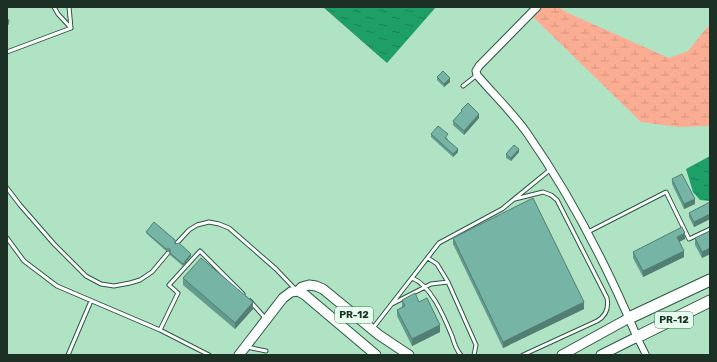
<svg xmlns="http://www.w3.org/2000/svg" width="717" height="362" viewBox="0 0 717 362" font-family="Rubik,sans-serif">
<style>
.wetland{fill:url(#wetland-marsh)}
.water{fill:url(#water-ripples)}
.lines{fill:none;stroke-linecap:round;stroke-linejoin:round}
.service-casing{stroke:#2a5940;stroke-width:5}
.minor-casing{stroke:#2a5940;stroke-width:8}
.tertiary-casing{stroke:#2a5940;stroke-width:9}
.primary-casing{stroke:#2a5940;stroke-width:11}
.motorway-casing{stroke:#2a5940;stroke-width:13}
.path{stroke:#60826e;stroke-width:1;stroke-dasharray:2 3;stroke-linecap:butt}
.service{stroke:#fff;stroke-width:3}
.minor{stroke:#fff;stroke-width:6}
.tertiary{stroke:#fff;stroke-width:7}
.primary{stroke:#fff;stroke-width:9}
.motorway{stroke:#fff;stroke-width:11}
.wall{fill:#659b8f}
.shaded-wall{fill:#537e74}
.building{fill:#76b4a6;stroke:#537e74}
.labels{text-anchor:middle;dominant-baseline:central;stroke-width:3;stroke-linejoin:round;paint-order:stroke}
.shield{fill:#e4fded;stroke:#586e61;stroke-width:1}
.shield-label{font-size:10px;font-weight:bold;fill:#1c3025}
</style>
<defs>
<pattern id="wetland-marsh" width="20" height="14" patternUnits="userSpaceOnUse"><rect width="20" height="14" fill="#fbad94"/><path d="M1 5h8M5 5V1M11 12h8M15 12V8" fill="none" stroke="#d7957f"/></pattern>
<pattern id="water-ripples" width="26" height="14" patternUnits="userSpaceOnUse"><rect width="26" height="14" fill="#1d9f67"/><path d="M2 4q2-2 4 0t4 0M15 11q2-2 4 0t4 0" fill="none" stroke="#198255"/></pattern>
</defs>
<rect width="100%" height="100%" fill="#b0e3c4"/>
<path class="wetland" d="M543 7H558L568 13 669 58 688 51 710 24V126L679 127 641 122 533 17Z"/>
<path class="water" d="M323 7H436L387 63Z
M710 156V201L700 200 693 192 686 169Z"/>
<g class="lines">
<defs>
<path id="service" d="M54 7 58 14 71 28
M69 7 71 28
M7 52 71 28
M463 86 477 75
M7 188 20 205 54 244 86 276 101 284 114 286 130 283 140 280 152 272 168 253
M515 199 543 192 551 195 557 200 607 298C609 308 606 316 597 321L523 355
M588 232 666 192 689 239 710 229
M7 238 24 261 57 286 160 330 209 355
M177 243 189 230 197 225 209 222 219 224 229 228 276 269 296 290
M428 258 437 264 448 282 476 345 474 355
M412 278C431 285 444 317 452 336 454 343 456 350 461 355
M250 301 266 319
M392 304 431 284 448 282
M373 328 439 243 502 209 551 169
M160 330 178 293 169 285 200 251 243 294
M247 347 266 351
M68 355 91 301"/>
<path id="minor" d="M637 337 646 355"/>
<path id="tertiary" d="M537 7 479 66 476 71 477 75C493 94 512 112 527 133 571 196 607 266 637 337"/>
<path id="primary" d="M298 291 305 295 376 355
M239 355 283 298 291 292 298 291 302 287 309 285 316 286 323 289 379 335 409 355
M562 355 629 318
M601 355 637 337"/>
<path id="motorway" d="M629 318 710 280
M637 337 710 301"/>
</defs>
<use href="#service" class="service-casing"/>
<use href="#minor" class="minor-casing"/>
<use href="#tertiary" class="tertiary-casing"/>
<use href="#primary" class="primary-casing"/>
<use href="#motorway" class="motorway-casing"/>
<path class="path" d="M324 7 384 60"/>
<use href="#service" class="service"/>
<use href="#minor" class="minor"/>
<use href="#tertiary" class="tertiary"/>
<use href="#primary" class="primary"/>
<use href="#motorway" class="motorway"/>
</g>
<path class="wall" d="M437 77 450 82 444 87 437 80Z
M461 110 479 118 464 135 453 125V121L461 112Z
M431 134 448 138 447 139 458 152 453 157 431 137Z
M519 152 511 161 506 158V154Z
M672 179 695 204 684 209 672 184Z
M710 202V219L694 227 689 217V213Z
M710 231V254L702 258 695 245V238Z
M146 232 175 244 191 256 183 266 170 255V251H166L146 233Z
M453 238 584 309 503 348 453 244Z
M685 239 679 242 684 257 643 277 633 258V252Z
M183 278 253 309 235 329 183 285Z
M402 300 419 302 440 332 412 346 397 316V310L402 307Z"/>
<path class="shaded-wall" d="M450 78V82L444 87V84Z
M479 114V118L464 135V131Z
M458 149V152L453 157V154Z
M519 149V152L511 161V158Z
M695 199V204L684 209V204Z
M710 214V219L694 227V222Z
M685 233V239L677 243V237Z
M710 248V254L702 258V252Z
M684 251V257L643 277V271Z
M191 254V256L183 266V264Z
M253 302V309L235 329V323Z
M584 302V309L503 348V342Z
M440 325V332L412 346V339Z"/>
<path class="building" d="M7 19 9 20 8 25H7Z
M443 71 450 78 444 84 437 77Z
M468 103 479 114 464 131 453 121 462 111 461 110Z
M438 126 448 134 445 138 458 149 453 154 431 134Z
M514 145 519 149 511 158 506 154Z
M682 174 695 199 684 204 672 179Z
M533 198 584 302 503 342 453 238Z
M710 202V214L694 222 689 213Z
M154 222 175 240V244L179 243 191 254 183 264 170 253V249H166L146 232Z
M682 227 685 233 677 237 684 251 643 271 633 252Z
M710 231V248L702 252 695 238Z
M201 258 253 302 235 323 183 278Z
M415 293 419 302 427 298 440 325 412 339 397 310 405 306 402 300Z"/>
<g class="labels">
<g class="shield">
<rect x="335" y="307" width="38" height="16" rx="3"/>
<rect x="655" y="312" width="38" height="16" rx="3"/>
</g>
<g class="shield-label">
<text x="354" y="315">PR-12</text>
<text x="674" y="320">PR-12</text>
</g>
</g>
<rect width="717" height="362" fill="none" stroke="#1c3025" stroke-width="16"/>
</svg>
